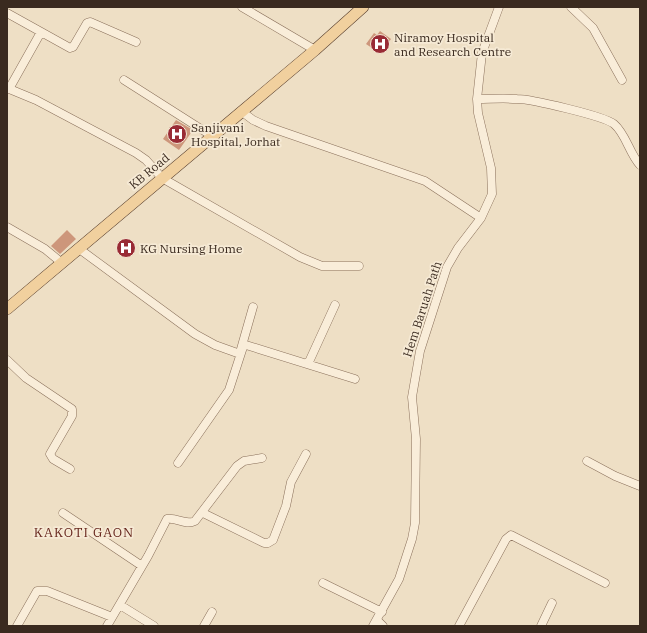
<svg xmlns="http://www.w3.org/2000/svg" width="647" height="633" viewBox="0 0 647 633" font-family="'IBM Plex Serif',serif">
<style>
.building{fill:#cd967b}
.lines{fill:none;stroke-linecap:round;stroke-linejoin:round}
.minor-casing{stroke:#8a705b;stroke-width:9}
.major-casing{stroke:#583f2f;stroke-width:12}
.minor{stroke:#f9edd9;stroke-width:8}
.major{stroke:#f1d09e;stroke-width:11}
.labels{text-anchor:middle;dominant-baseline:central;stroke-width:3.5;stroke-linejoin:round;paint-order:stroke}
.poi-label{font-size:12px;fill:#3a2a1f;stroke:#f6ead5;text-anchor:start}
.street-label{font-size:12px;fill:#3a2a1f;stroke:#f6ead5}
.neighbourhood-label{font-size:13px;letter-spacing:1px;fill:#67271e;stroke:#f6ead5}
</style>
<rect width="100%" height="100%" fill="#eedfc5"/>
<path class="building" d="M380 31 391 39 381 54 366 44 374 33 377 35Z
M176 120 193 130 179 150 163 139Z
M67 230 76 239 60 254 51 246Z
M123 239 136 248 130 257 117 248Z"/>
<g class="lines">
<defs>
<path id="minor" d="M242 7 315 50
M571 7 593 28 622 80
M7 13 70 48 73 47 87 23 90 22 136 42
M124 80 212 136
M7 88 36 100 136 153 146 160 162 178 300 257 322 266H359
M9 89 41 32
M477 99C490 99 504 98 517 99 531 99 604 116 614 124 626 134 629 153 640 165
M241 111 253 120 266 126 425 181 481 218
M7 227 45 249 62 263
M78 248 195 334 215 345 240 354
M241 349 253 307
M7 360 26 378 72 409V416L50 454 53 459 70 469
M308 364 335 305
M587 461 615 476 640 486
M178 463 229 390 243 347 246 345 355 379
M63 513 142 566
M203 513 264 543H268L273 540 286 506 291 482 306 454
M323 583 382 612
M120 605 154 626
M377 620 383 626
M17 626 37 591H47L112 617
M107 626 148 556 167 519C177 517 185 526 195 521L237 466 244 461 262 458
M204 626 212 612
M373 626 399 579 412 539 415 523 416 439 412 397 420 351 447 267 458 248 481 218 492 194 491 168 478 113 477 99 482 53 499 7
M459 626 506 539 511 535 605 583
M541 626 552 603"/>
<path id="major" d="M7 309 315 50 363 7"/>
</defs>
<use href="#minor" class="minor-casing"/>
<use href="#major" class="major-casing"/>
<use href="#minor" class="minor"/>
<use href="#major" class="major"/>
</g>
<defs>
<symbol id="hospital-disc" viewBox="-11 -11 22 22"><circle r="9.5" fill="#992b35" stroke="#f6ead5"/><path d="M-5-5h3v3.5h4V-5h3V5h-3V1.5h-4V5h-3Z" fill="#fff"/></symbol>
</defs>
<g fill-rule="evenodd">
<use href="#hospital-disc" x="369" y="33" width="22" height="22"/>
<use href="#hospital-disc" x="166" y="123" width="22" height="22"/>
<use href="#hospital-disc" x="115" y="237" width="22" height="22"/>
</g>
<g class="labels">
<g class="poi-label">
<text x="394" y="37">Niramoy Hospital<tspan x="394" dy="14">and Research Centre</tspan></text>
<text x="191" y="127">Sanjivani<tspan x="191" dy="14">Hospital, Jorhat</tspan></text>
<text x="140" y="248">KG Nursing Home</text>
</g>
<g class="street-label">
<text transform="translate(149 171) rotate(-40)">KB Road</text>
<text transform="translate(422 309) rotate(-72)">Hem Baruah Path</text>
</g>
<g class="neighbourhood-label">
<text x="84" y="532">KAKOTI GAON</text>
</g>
</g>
<rect width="647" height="633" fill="none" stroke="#3a2a1f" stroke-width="16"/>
</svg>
